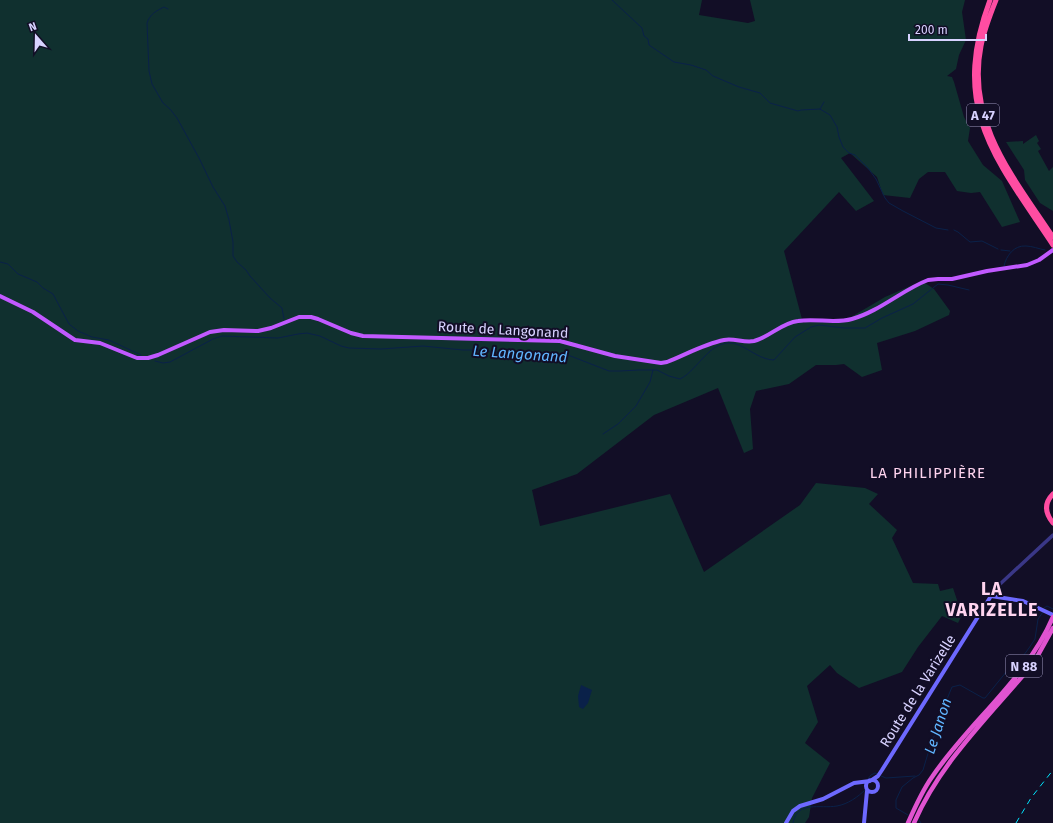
<svg xmlns="http://www.w3.org/2000/svg" width="1053" height="823" viewBox="0 0 1053 823" font-family="'Fira Sans',sans-serif">
<style>
.green{fill:#10302f}
.water{fill:#0a2149}
.lines{fill:none;stroke-linecap:round;stroke-linejoin:round}
.stream{stroke:#0a2149;stroke-width:1}
.tertiary{stroke:#3a3787;stroke-width:3.5}
.secondary{stroke:#6d69ff;stroke-width:4}
.primary{stroke:#c159ff;stroke-width:4}
.trunk{stroke:#e053d0;stroke-width:4.5}
.motorway{stroke:#ff4da2;stroke-width:5}
.rail{stroke:#00e4fd;stroke-width:1;stroke-dasharray:6 5;stroke-linecap:butt}
.labels{text-anchor:middle;dominant-baseline:central;stroke-width:4;stroke-linejoin:round;paint-order:stroke}
.shield{fill:#120e26;stroke:#9d97be;stroke-width:1}
.shield-label{font-size:13px;font-weight:bold;fill:#d8d2ff}
.street-label{font-size:14px;fill:#d8d2ff;stroke:#120e26}
.water-label{font-size:15px;font-style:italic;fill:#60b5ff;stroke:#120e26}
.neighbourhood-label{font-size:15px;letter-spacing:1px;fill:#ffd4ef;stroke:#120e26}
.district-label{font-size:18px;font-weight:bold;letter-spacing:1px;fill:#ffd4ef;stroke:#120e26}
</style>
<rect width="100%" height="100%" fill="#120e26"/>
<path class="green" d="M0 0H702L699 15 748 23 755 21 750 0H965L962 12 966 40 959 55 956 69 947 76 952 77 954 82 964 117 970 128 968 141 983 165 1002 181 1020 222 1002 227 980 192 971 193 957 191 945 172H928L919 179 910 198 883 195 877 177 850 153 841 158 874 201 856 211 839 192 784 251 803 323 808 320H846L885 297 922 281 934 289 950 311 949 315 915 331 877 343 882 370 862 377 844 364 836 365H816L789 384 756 391 750 409 753 449 744 453 718 388 654 415 577 474 532 490 540 526 670 494 704 572 800 505 816 483 865 488 878 494 869 504 897 530 892 538 913 583 938 584 940 591 953 588 962 615 958 623 942 616 918 647 902 672 859 688 837 673 830 665 807 686 818 722 805 743 830 763 812 798 809 817 805 823H0Z
M1036 135 1039 141 1037 143 1041 149 1038 151 1049 171 1053 167V211L1040 203 1025 180 1024 170 1006 142 1023 141V144Z"/>
<path class="water" d="M581 685 592 690 588 703 583 709 579 707 578 696Z"/>
<g class="lines">
<path class="stream" d="M612 0 642 28 644 36 648 39 649 45 674 62 691 65 706 70 713 76 739 87 760 93 770 103 798 111 801 110 820 109 830 115 837 127 839 137 843 147 849 153 855 155 868 168 876 179 885 198 889 203 903 211 936 228 948 230
M168 9 164 7C156 11 150 14 147 23L149 71 152 84 163 103 170 109 177 118 199 158 213 187 225 206 229 220 233 242V256L237 262 246 270 250 276 270 298 282 308 284 319
M820 109 824 102
M954 230 958 232 970 242 982 241 998 249
M1001 250 1010 251
M0 262 8 264 18 274 37 282 43 288 53 294 69 324 78 331 92 337 109 340 141 355
M1004 266C1006 256 1014 245 1026 246 1032 246 1039 249 1045 250
M155 361 163 363 170 362 213 339 222 336 278 338 298 334 307 333 320 336 341 346 349 348 381 349 423 346 463 350H478L512 355 554 354 568 355 609 371H620L639 370H657L669 376 680 379C699 370 712 334 739 345 750 350 762 360 774 360L795 337 811 327 819 325 844 328H865L882 318 913 304 938 284 948 285 969 290
M603 434 618 424 636 406 650 382 653 370
M1044 608 1047 606 1053 609
M881 776 886 778 915 776
M867 780 871 775 875 773 878 774
M908 815 896 808V800L902 787 913 778 919 775 923 770 932 740 940 726 944 706 952 687 960 685 983 698H985L1007 671 1018 663 1029 648 1035 639 1038 619 1043 612
M919 820 921 823
M793 823C797 800 820 809 837 806 848 804 858 797 866 789V783"/>
<path class="tertiary" d="M991 596 998 586 1053 535"/>
<path class="secondary" d="M866 786a6 6 0 1 1 12 0a6 6 0 1 1-12 0Z
M872 780 878 776 882 770 991 596 1023 601 1053 615
M786 823 793 811 800 806 823 799 854 783 870 781
M864 823 867 791"/>
<path class="primary" d="M0 296 33 312 75 340 100 343 137 358H148L158 355 210 332 224 330 258 331 271 328 299 317H311L318 319 351 333 363 336 560 341 615 356 661 363 667 362C685 355 704 344 724 340 734 338 744 343 754 341 770 337 781 323 798 321 816 318 834 324 852 319 880 311 902 290 928 280L938 279H952L987 271 1027 265 1039 260 1053 250"/>
<path class="trunk" d="M908 823C915 807 922 791 932 777 969 722 1026 680 1053 617
M914 823C939 765 986 719 1026 672L1037 657 1053 628"/>
<path class="motorway" d="M990 0C949 109 996 159 1053 245
M996 0C990 15 984 30 981 46 966 122 1014 178 1053 237
M1053 494C1044 503 1045 513 1053 523"/>
<path class="rail" d="M1016 823 1031 798 1053 770"/>
</g>
<g class="labels">
<g class="shield">
<rect x="967" y="104" width="32" height="22" rx="3"/>
<rect x="1006" y="655" width="36" height="22" rx="3"/>
</g>
<g class="shield-label">
<text x="983" y="115">A 47</text>
<text x="1024" y="666">N 88</text>
</g>
<g class="street-label">
<text transform="translate(503 330) rotate(3)">Route de Langonand</text>
<text transform="translate(918 691) rotate(-58)">Route de la Varizelle</text>
</g>
<g class="water-label">
<text transform="translate(520 354) rotate(4)">Le Langonand</text>
<text transform="translate(938 726) rotate(-72)">Le Janon</text>
</g>
<g class="neighbourhood-label">
<text x="928" y="473">LA PHILIPPIÈRE</text>
</g>
<g class="district-label">
<text x="992" y="589">LA<tspan x="992" dy="21">VARIZELLE</tspan></text>
</g>
</g>
<g transform="translate(36 36) rotate(340)" stroke="#120e26" stroke-width="3" paint-order="stroke">
<path d="M0-3L7 15L0 10L-7 15Z" fill="#d8d2ff"/>
<text y="-6" font-size="11" font-weight="bold" text-anchor="middle" fill="#d8d2ff">N</text>
</g>
<path d="M909 34v6h77v-6" fill="none" stroke="#d8d2ff" stroke-width="2"/>
<text x="915" y="34" font-size="12" fill="#d8d2ff" stroke="#120e26" stroke-width="3" paint-order="stroke">200 m</text>
</svg>
